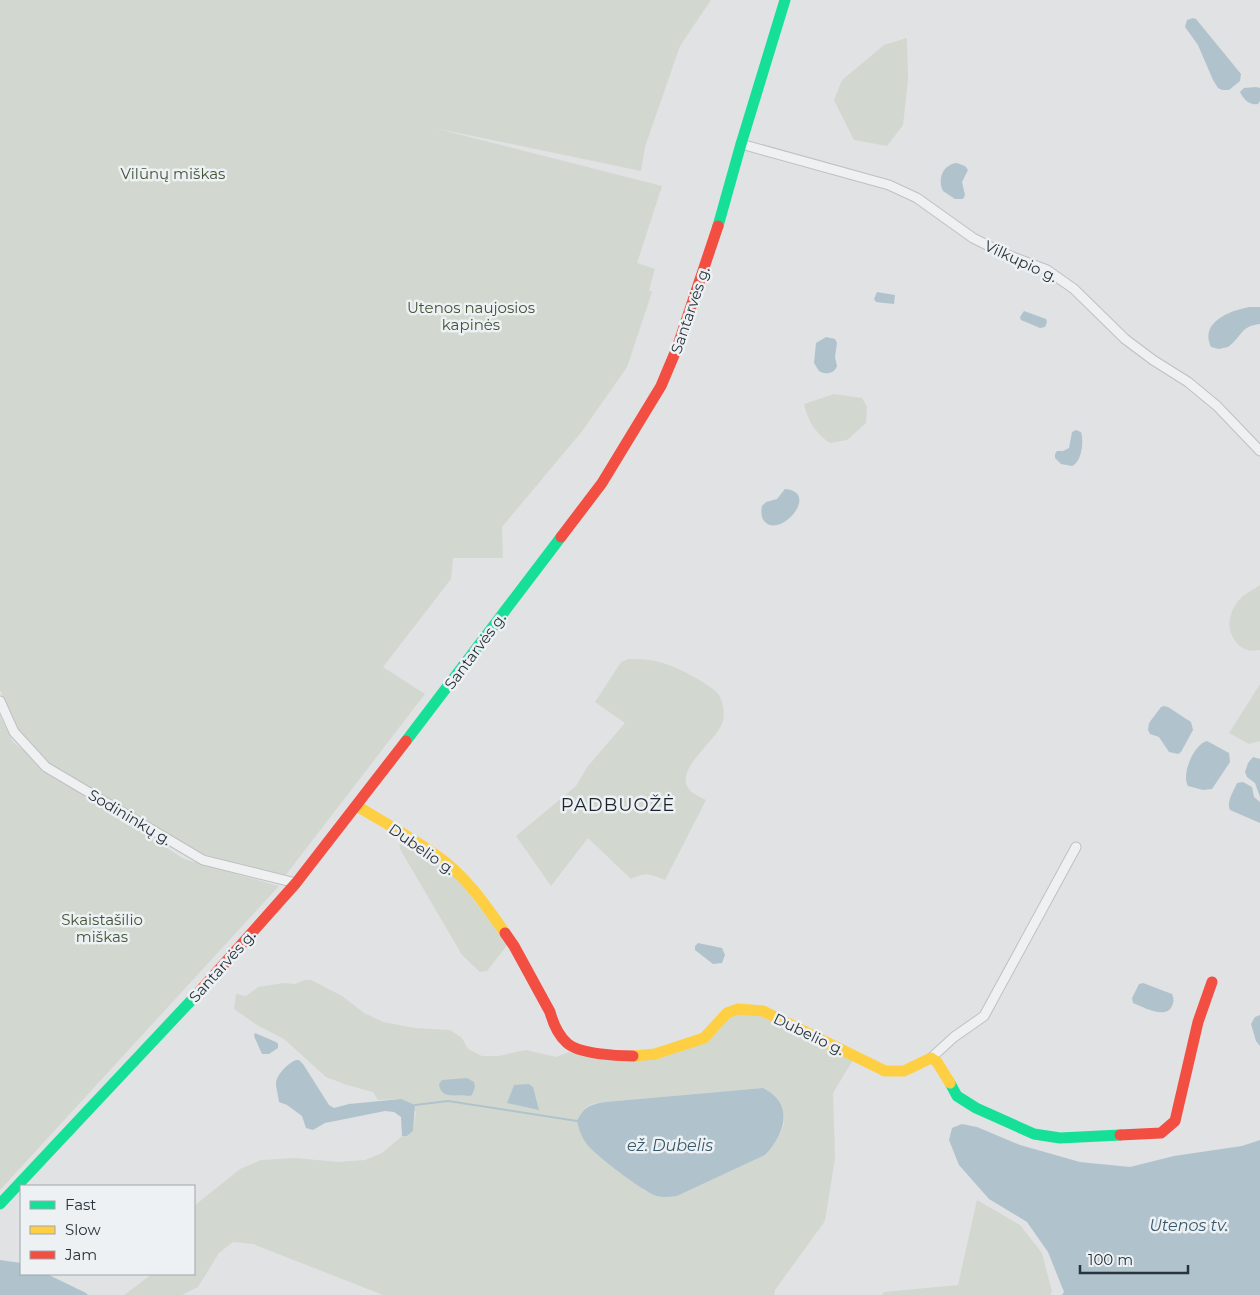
<svg xmlns="http://www.w3.org/2000/svg" width="1260" height="1295" viewBox="0 0 1260 1295" font-family="Montserrat,sans-serif">
<style>
.green{fill:#d2d8d0;fill-rule:evenodd}
.water{fill:#b0c3cc}
.lines{fill:none;stroke-linecap:round;stroke-linejoin:round}
.stream{stroke:#b0c3cc;stroke-width:2}
.street-casing{stroke:#bec0c2;stroke-width:11}
.street{stroke:#eff0f1;stroke-width:9}
.fast{stroke:#16e098;stroke-width:11}
.slow{stroke:#ffcf43;stroke-width:11}
.jam{stroke:#f24e42;stroke-width:11}
.labels{text-anchor:middle;dominant-baseline:central;stroke-width:5;stroke-linejoin:round;paint-order:stroke}
.park-label{font-size:15px;fill:#435538;stroke:#edf1f4}
.street-label{font-size:15px;fill:#29333b;stroke:#edf1f4}
.water-label{font-size:16px;font-style:italic;fill:#38586a;stroke:#edf1f4}
.quarter-label{font-size:18px;letter-spacing:1px;fill:#1b242c;stroke:#edf1f4}
</style>
<rect width="100%" height="100%" fill="#e0e2e4"/>
<path class="green" d="M0 0H711L680 46 645 147 641 171 434 128 662 186 637 263 655 269 649 290 652 292 627 367 583 430 502 527 503 558H453L451 579 383 667 425 694 285 876 201 854 51 765 17 729 0 690Z
M907 38 908 80 903 125 887 146 854 140 834 100 842 80 884 45Z
M834 394 862 398 867 407 866 423 847 440 830 443C815 433 808 421 804 404Z
M1260 585V650C1250 652 1243 650 1236 642 1224 628 1230 607 1243 596 1248 592 1255 589 1260 585Z
M628 659C638 659 649 659 659 662 673 665 710 683 719 695 723 702 725 713 723 721 717 741 678 766 687 786 690 793 700 797 706 800L665 880C650 874 646 872 631 879L588 838 551 886 516 836 576 786 588 766 625 723 595 702 621 662Z
M1260 684V741L1249 744 1229 733Z
M0 716 13 742 69 785 184 859 279 886 0 1190Z
M398 834 449 868 508 944 487 971 480 972 462 955 400 849Z
M305 980H311L342 996 364 1013 383 1022 415 1028 450 1030 462 1038 468 1049 482 1056H498L526 1050 556 1057 569 1052 581 1051 608 1057 694 1045 733 1014H757L853 1060 833 1093 835 1158 825 1221 775 1290 774 1295H383L253 1244 233 1242 219 1253 198 1287 182 1295H124L152 1274H194V1206L240 1169 261 1160 295 1158 338 1162 365 1160 382 1153 402 1136H407L413 1131 416 1112 401 1099 378 1100 373 1092 347 1085 326 1077 284 1039 257 1025 234 1009 236 994 246 996 258 987 284 983 295 984ZM763 1088C769 1095 778 1101 782 1109 790 1125 775 1144 765 1155L677 1196C664 1198 655 1196 643 1190L585 1108 592 1104 605 1102Z
M977 1200 1020 1225 1042 1253 1052 1292 1050 1295H882L884 1292 958 1285Z"/>
<path class="water" d="M1193 18 1196 19 1241 74 1240 81 1229 90H1222L1218 88 1213 80 1198 45 1185 27 1187 20Z
M1256 87 1260 88V101L1258 104C1250 106 1243 99 1240 92L1244 88Z
M957 163 965 166 968 170 962 182 965 195 963 199H955L943 191C937 179 943 164 957 163Z
M877 292 895 295 894 304 876 302 874 299Z
M1250 307H1260V324C1240 326 1242 337 1228 347L1219 349 1211 347C1199 322 1231 310 1250 307Z
M1024 311 1046 319 1047 322 1045 327 1040 328 1021 320 1020 317Z
M826 337 835 339 837 343 835 357 837 366C834 374 826 375 819 371L814 363 816 343Z
M1076 430 1081 432C1084 442 1082 461 1072 466L1061 464 1055 458V454L1057 451H1063L1069 448 1072 432Z
M785 489C821 492 780 540 764 521 761 517 761 511 762 506L766 502 777 499Z
M1164 706 1168 707 1191 722 1193 730 1181 752 1178 754 1169 752 1159 737 1150 734 1148 730 1149 723 1161 707Z
M1207 741 1229 753 1230 762 1212 789 1203 790 1188 786C1181 774 1194 744 1207 741Z
M1253 757 1260 759V797L1255 783 1247 777 1245 772 1248 763Z
M1243 782 1252 787 1254 797 1260 802V823L1230 810C1226 801 1234 791 1237 783Z
M698 943 722 948 725 955 722 963 713 964 695 950V946Z
M1143 983 1172 994C1174 999 1174 1001 1172 1006 1166 1020 1143 1007 1133 1003L1132 998 1139 984Z
M1260 1015V1046L1256 1041 1251 1024 1255 1017Z
M255 1033 276 1042 278 1044V1048L269 1054H262L254 1036Z
M296 1060H299L303 1064 329 1105 334 1108 349 1104 401 1099 415 1105 413 1131 407 1136H402L401 1117 394 1112 385 1111 325 1123 313 1130 306 1128 302 1116 287 1105 279 1102C278 1096 277 1091 276 1085 275 1076 288 1063 296 1060Z
M467 1078 474 1082 475 1087 472 1095 470 1096C458 1093 441 1101 439 1084L442 1080Z
M529 1084 533 1087 539 1110 507 1103 514 1085Z
M763 1088C795 1104 785 1134 765 1155L677 1196C669 1197 662 1198 654 1195 643 1191 592 1153 586 1143 581 1136 579 1129 577 1121 585 1106 589 1105 605 1102Z
M962 1124 977 1127 1020 1145 1080 1162 1130 1167 1174 1156 1242 1146 1260 1140V1295H1062L1064 1292 1048 1252 1027 1222 989 1199 959 1165 949 1140 952 1128Z
M0 1260 21 1263V1274H47L86 1293 88 1295H0Z"/>
<g class="lines">
<path class="stream" d="M415 1105 448 1101 577 1121"/>
<defs>
<path id="street" d="M741 144 889 185 917 198 973 238 1005 254 1047 270 1074 289 1125 339 1153 360 1188 382 1217 406 1260 451
M0 701 14 732 46 767 203 860 296 883
M931 1058 954 1037 984 1016 1076 847"/>
</defs>
<use href="#street" class="street-casing"/>
<use href="#street" class="street"/>
<path class="fast" d="M718 226 741 144 785 0
M406 741 561 537
M950 1083 957 1096 976 1108 1034 1134 1060 1138 1120 1135
M0 1204 201 990"/>
<path class="slow" d="M357 806C383 822 411 837 436 855 465 875 485 904 505 933
M633 1056 655 1054 704 1038 727 1013 738 1009 763 1011 885 1071H904L931 1058 937 1062 950 1083"/>
<path class="jam" d="M561 537 602 483 661 386 677 348 718 226
M505 933 514 946 550 1012C553 1023 558 1035 567 1043 579 1054 617 1056 633 1056
M201 990 296 883 406 741
M1120 1135 1161 1133 1175 1121 1198 1022 1212 982"/>
</g>
<g class="labels">
<g class="park-label">
<text x="173" y="173">Vilūnų miškas</text>
<text x="471" y="307">Utenos naujosios<tspan x="471" dy="17">kapinės</tspan></text>
<text x="102" y="919">Skaistašilio<tspan x="102" dy="17">miškas</tspan></text>
</g>
<g class="street-label">
<text transform="translate(1021 261) rotate(25)">Vilkupio g.</text>
<text transform="translate(690 310) rotate(-71)">Santarvės g.</text>
<text transform="translate(475 651) rotate(-53)">Santarvės g.</text>
<text transform="translate(130 817) rotate(31)">Sodininkų g.</text>
<text transform="translate(422 849) rotate(35)">Dubelio g.</text>
<text transform="translate(222 966) rotate(-48)">Santarvės g.</text>
<text transform="translate(809 1034) rotate(26)">Dubelio g.</text>
</g>
<g class="water-label">
<text x="670" y="1145">ež. Dubelis</text>
<text x="1189" y="1225">Utenos tv.</text>
</g>
<g class="quarter-label">
<text x="618" y="805">PADBUOŽĖ</text>
</g>
</g>
<rect x="20" y="1185" width="175" height="90" fill="#edf1f4" stroke="#9fa5aa"/>
<rect x="30" y="1201" width="25" height="8" fill="#16e098" stroke="#9fa5aa"/>
<text x="65" y="1210" font-size="15" fill="#29333b">Fast</text>
<rect x="30" y="1226" width="25" height="8" fill="#ffcf43" stroke="#9fa5aa"/>
<text x="65" y="1235" font-size="15" fill="#29333b">Slow</text>
<rect x="30" y="1251" width="25" height="8" fill="#f24e42" stroke="#9fa5aa"/>
<text x="65" y="1260" font-size="15" fill="#29333b">Jam</text>
<path d="M1080 1265v8h108v-8" fill="none" stroke="#29333b" stroke-width="2.5"/>
<text x="1088" y="1265" font-size="15" fill="#29333b" stroke="#edf1f4" stroke-width="4" paint-order="stroke">100 m</text>
</svg>
